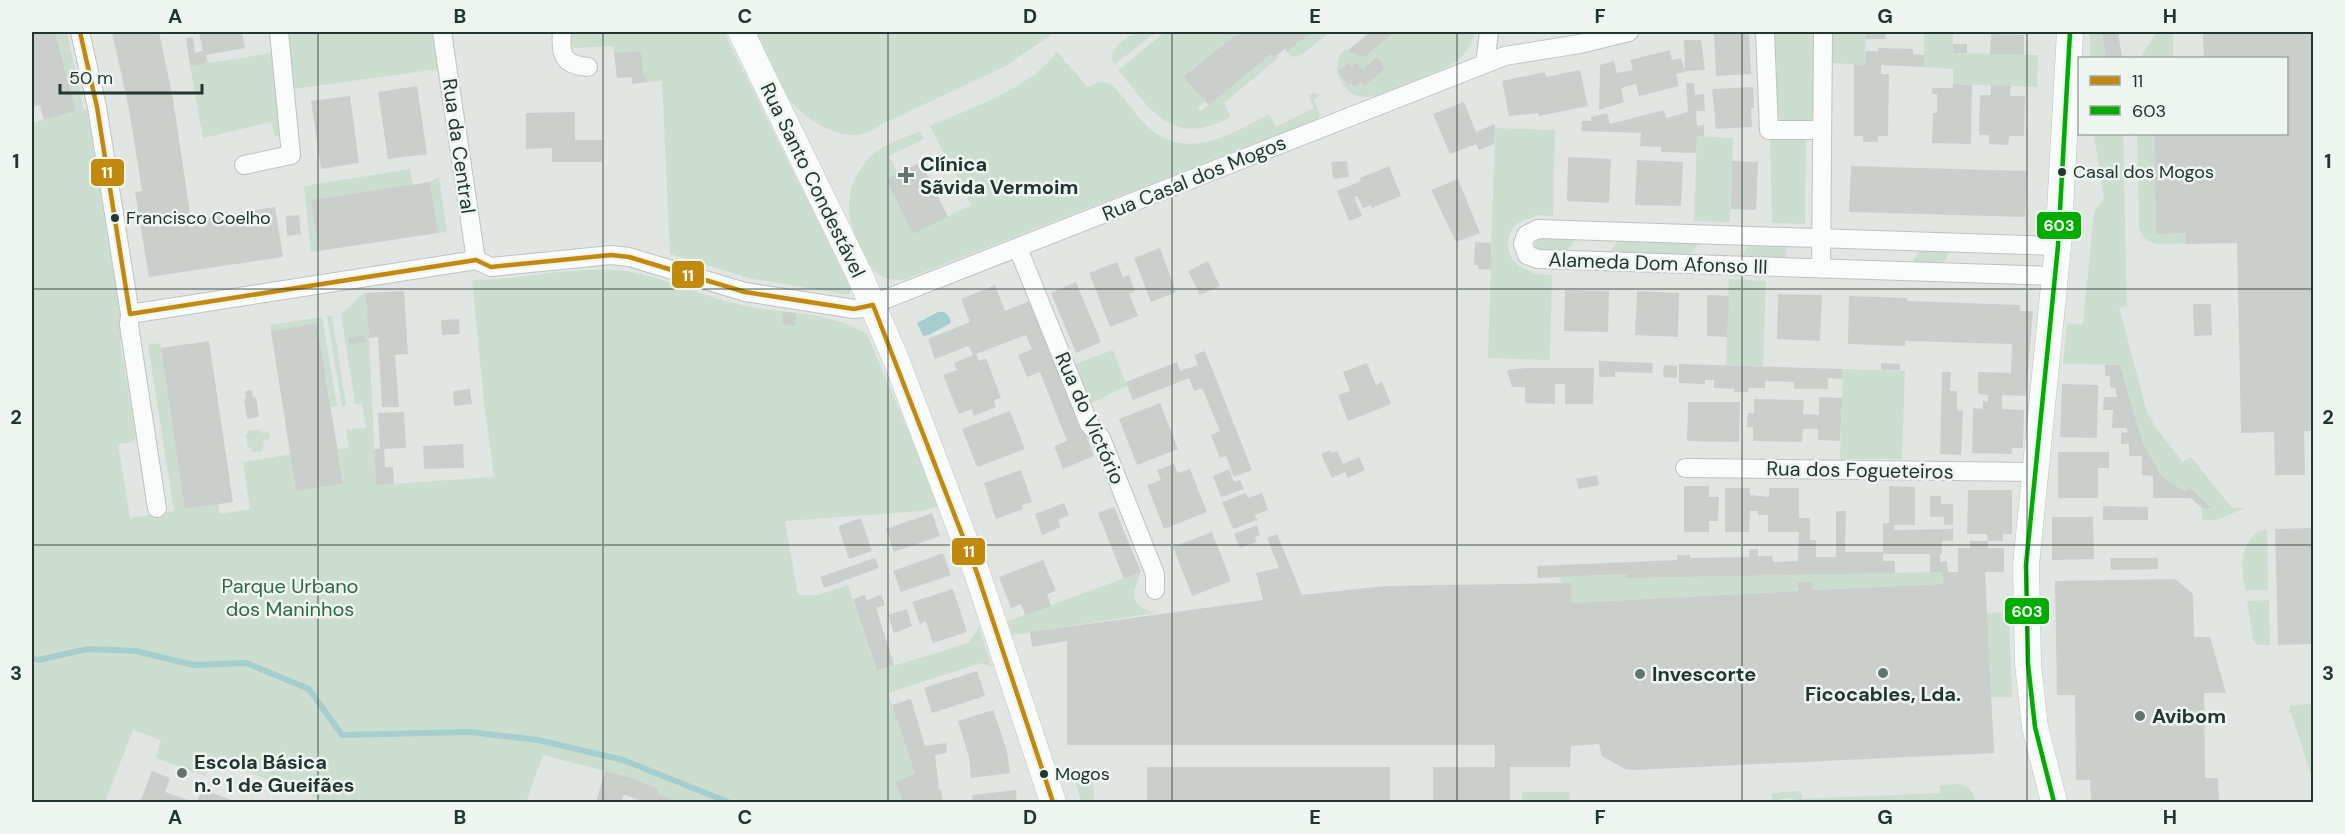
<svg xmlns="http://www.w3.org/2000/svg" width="2345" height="834" viewBox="0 0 2345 834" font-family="'DM Sans',sans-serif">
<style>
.green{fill:#ccdecf;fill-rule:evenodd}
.water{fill:#a6cecf}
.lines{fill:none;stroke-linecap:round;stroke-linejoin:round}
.stream{stroke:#a6cecf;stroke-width:6}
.building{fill:#cacfcc}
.street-casing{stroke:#bec3c0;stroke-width:20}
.secondary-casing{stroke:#bec3c0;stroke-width:27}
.street{stroke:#fafbfb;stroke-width:18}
.secondary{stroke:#fafbfb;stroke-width:26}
.bus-1-casing{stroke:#eff5f1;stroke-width:9}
.bus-2-casing{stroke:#eff5f1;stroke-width:9}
.bus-1{stroke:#c28a0c;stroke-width:4.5}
.bus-2{stroke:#00ac00;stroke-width:4.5}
.grid{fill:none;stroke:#22362f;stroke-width:1.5;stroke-opacity:0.55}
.bus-dot{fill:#22362f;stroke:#eff5f1;stroke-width:2}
.poi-dot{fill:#65746e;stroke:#eff5f1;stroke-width:2}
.labels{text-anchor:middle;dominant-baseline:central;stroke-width:5;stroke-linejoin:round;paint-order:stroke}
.bus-label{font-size:18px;fill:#22362f;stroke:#eff5f1;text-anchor:start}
.street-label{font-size:20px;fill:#22362f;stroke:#eff5f1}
.poi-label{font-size:20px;font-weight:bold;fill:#22362f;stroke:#eff5f1;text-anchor:start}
.park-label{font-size:20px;fill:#326741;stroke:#eff5f1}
.line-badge{stroke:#eff5f1;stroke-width:2}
.badge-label{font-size:16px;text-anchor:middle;font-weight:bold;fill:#fff}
.neatline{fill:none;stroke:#22362f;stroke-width:2}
.grid-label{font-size:20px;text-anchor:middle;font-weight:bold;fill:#22362f}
</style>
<rect width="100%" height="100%" fill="#e1e6e3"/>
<path class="green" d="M55 32H67L84 109H87L124 340 120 341 136 437 133 442 118 444 130 518 174 511 148 345 160 343 186 509 218 504 220 514 250 509 243 462 290 454 296 491 343 484 338 449 349 448 346 430 366 427 362 403 355 404 341 314 364 293H367L376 485 494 477 484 402 472 280C520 280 567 267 614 270 660 273 702 298 747 306 789 315 827 310 867 334L940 506 922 511 785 521 798 595H818L848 585 877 671 968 643 976 633 978 625 992 667 981 663 888 693 915 774 895 782 903 802H683L658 794 659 789 633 778 543 755 526 802H329L212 759 205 776 156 758 161 740 133 730 105 802H32V123L76 111Z
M287 32H433L439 69 293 89Z
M569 32H724L851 288 849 295 749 278 670 254 662 81 647 82 646 75 643 76 640 51 614 53 613 46 574 48 570 43Z
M756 32H1055L1006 66 878 126C852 150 805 121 788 98Z
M1136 32H1156L1114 65C1106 49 1125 40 1136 32Z
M1165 32H1239L1184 76 1206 101 1198 107 1201 111 1271 54 1274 58 1277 56 1279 57 1224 103 1231 117C1171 148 1153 112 1118 70Z
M1312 32H1330L1301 55 1292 57 1285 50 1286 48 1289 51Z
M1390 32H1476C1472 42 1468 51 1459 59 1449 69 1377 99 1364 97 1342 95 1327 66 1345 49L1364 56 1389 35ZM1377 57 1386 68 1365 86 1361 82 1354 87 1351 83 1349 85V64L1351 66 1356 62 1362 69Z
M1774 32H1814V116L1811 120H1781L1778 118Z
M1833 32H1866L1865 65 1833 63Z
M1924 32H1953V53L2038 55 2037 87 1953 84V69L1924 67Z
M2090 32H2103L2110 58H2090Z
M2157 32H2173V58H2140Z
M1057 52 1088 87 1099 82 1109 83C1124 94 1132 112 1146 125 1186 163 1230 135 1269 114L1276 127 1314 108 1308 95 1313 93 1321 95 1314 100 1320 115 1318 119 906 279C896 281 884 280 876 272 865 261 849 225 849 210 848 192 854 176 865 163 877 146 902 139 920 131L924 139 889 156 898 173 886 179 913 234 971 205 930 126C973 107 1028 90 1057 52Z
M272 53 281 135 275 136 271 122 203 138 190 66Z
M1495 128 1555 130 1553 216 1535 215 1534 218C1500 219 1499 267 1533 271V274L1552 275 1550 360 1488 358Z
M2094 134H2123L2127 306 2119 307 2147 412 2156 428 2183 462 2191 457 2232 508H2245L2217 520H2202L2201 508 2211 507 2191 487 2185 492 2162 476 2143 444 2120 365 2063 364 2067 323 2083 325 2094 212 2104 199Z
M2137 134H2154L2156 234 2186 233V243C2169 244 2142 250 2139 226Z
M1697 136 1733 138 1730 222 1694 221Z
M1770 139 1806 140 1805 224 1772 223Z
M410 169 413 185 312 200 319 251 311 252 304 186Z
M439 177 447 232 438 233 430 182Z
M1539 237H1575V240L1565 254 1543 253 1535 249 1534 245Z
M1619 239 1700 241 1688 258 1608 255Z
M1749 243 1787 244 1786 261 1741 259Z
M1921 248 1951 249 1942 266 1912 263Z
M1729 279 1766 281 1763 366 1726 365Z
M327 316H332L346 405 342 406Z
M322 317 337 406 331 407 317 323 271 331 269 325Z
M1113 350 1127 386C1113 391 1103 399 1089 404L1073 365Z
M1843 369 1905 371 1902 459H1840Z
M260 429 261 433 269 432 270 439 264 440 263 451 252 452 251 447 248 448 246 434H248V431Z
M2267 529 2268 590H2246C2239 569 2240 534 2267 529Z
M1141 572C1133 592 1127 605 1155 613L1012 635 1008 621Z
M1942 572 1943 584 1813 590 1812 581 1797 582V591L1571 603V583H1561L1560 577 1626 574V578Z
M2269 600 2270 645H2257L2253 640 2247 601Z
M2009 612 2012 697H1991L1987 613Z
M2313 704H2314L2313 781 2291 713H2288L2291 705Z
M1091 771 1095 802H1081L1076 783 1086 781 1084 773Z
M1957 784C1968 785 1974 791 1975 802H1794L1793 798 1780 799V802H1772V793L1801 791 1802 799 1940 793V785Z
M1522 792H1570V802H1522Z"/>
<path class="water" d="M938 312H944L949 316 951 323 929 335 923 336 917 323Z"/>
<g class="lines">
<path class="stream" d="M32 658 38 660 88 649 136 651 194 665 246 663 309 689 342 735 470 732 538 740 623 760 728 802"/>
</g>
<path class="building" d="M32 32H55L76 111 44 120 40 105 32 107Z
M112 32H159L173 99 191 220 275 207 283 257 149 277 135 192 142 191 129 109Z
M199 32H242L245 48 206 55 208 63 190 66 186 38 193 37 195 53 203 51Z
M1239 32H1312L1288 51 1286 48 1274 58 1271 54 1209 105 1183 77Z
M1370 32H1395L1364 57 1347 51Z
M1749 32 1751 74 1716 76 1714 33Z
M1866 32H1886L1885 39H1866Z
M2102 32H2118L2122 57H2106Z
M2203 32H2313V431H2304L2305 475H2275L2274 432 2241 433 2237 243 2186 244V233L2156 234 2154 134H2286V58H2204Z
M1991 34 2024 35V55L1990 54Z
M1684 40H1701L1705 70 1685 71Z
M1953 44H1967V53H1953Z
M1878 48 1913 49V54L1924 55V67L1881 65V74H1889L1888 136H1878V142H1863V136H1854V64L1865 65 1866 51H1878Z
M1670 50 1672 60 1681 58 1685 72 1676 74 1679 86 1639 96 1636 84 1621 88 1624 102 1599 110 1600 65 1614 61 1617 73 1633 70 1630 60Z
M641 51 643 76 646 75 647 82 632 84V77L617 78 614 53Z
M1377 57 1386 68 1365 86 1361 82 1354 87 1351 83 1349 85 1338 72 1349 63 1351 66 1356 62 1362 69Z
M1580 70 1588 106 1539 116 1538 113 1509 116 1502 81 1545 72 1546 77Z
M1686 83H1694L1695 95 1704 94 1705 111H1696L1697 126 1704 125V136H1697L1696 153 1661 152V147L1640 146 1641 133 1581 131 1582 121H1591V117L1607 113 1610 124 1664 110 1666 118 1688 112Z
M1953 84 1972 85 1971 144 1932 143 1933 113H1937V94H1932V88H1953Z
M1991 85 2011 86 2010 96H2025L2024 136H2009L2008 145 1989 144V135H1979L1980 95H1991Z
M417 86 427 154 388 159 378 92Z
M1753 87 1754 108H1751L1752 127 1716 129 1712 89Z
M350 96 359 163 321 169 311 101Z
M1464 102 1476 132 1495 124 1494 144 1479 150 1476 144 1450 154 1433 114Z
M575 112V140H602V162H552V148L526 149V113Z
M1568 157 1611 159 1609 203 1567 201Z
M1637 160 1683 162 1681 206 1635 205Z
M1347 161 1349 177 1333 179 1331 162Z
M1732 161 1758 162 1756 210 1731 209Z
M921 162 948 217 913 234 886 179Z
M1389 166 1401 196 1372 208 1371 205 1363 208 1357 196 1354 197 1362 216 1349 221 1337 191 1361 181 1360 178Z
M1851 166 2027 171 2025 217 1849 212Z
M1458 179 1480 233 1456 242 1431 190Z
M430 182 438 233 319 251 311 200Z
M299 215 301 234 287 236 286 216Z
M1475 242 1491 243V270L1478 269V265H1474Z
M1160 248 1176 292 1151 302 1134 258Z
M1208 261 1220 286 1200 295 1188 271Z
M1117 262 1123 277 1129 275 1135 291 1129 294 1138 316 1110 327 1089 273Z
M1076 282 1101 342 1076 353 1051 293Z
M995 285 1005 311 1032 300 1094 456 1063 469 1054 446 1067 441 1040 372 1027 377 1018 355 1032 349 1026 335 976 354 979 361 986 358 1001 398 994 400 996 407 974 416 972 409 959 414 943 375 957 370 954 363 973 355 970 348 968 346 935 359 928 339 970 322 961 299Z
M1565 290 1609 291 1608 332 1564 331Z
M404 291 408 354 395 355 399 407H382L378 337 369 338 366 293Z
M1637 291 1679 293 1678 337 1635 335Z
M1778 294 1822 295 1820 341 1777 339Z
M1707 295 1729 296 1727 337 1707 336Z
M1849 296 1907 298V301L2020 305V311H2033L2026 396 2002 395V409L2024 410 2023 448H2012V454L1972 453 1973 408 1983 409V401L1988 402V395L1978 394V372L2011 373 2012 344 1905 341V346L1848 344Z
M2193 304H2211L2212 335 2194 336Z
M783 312 796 313 795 326 782 324Z
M459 319 460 334 442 335 441 320Z
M317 323 343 484 296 491 271 331Z
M365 335 367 342 349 345 348 338Z
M209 341 233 502 185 509 161 348Z
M1205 351 1252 470 1234 477 1226 456 1220 458 1211 435 1220 431 1202 388 1194 391 1189 378 1133 400 1126 382 1177 362 1180 371 1198 365 1194 355Z
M1599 361 1653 363 1652 373 1615 372V377H1599Z
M1367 363 1376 385 1382 382 1391 404 1348 421 1338 395 1350 391 1343 372Z
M1881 363 1900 364V370H1881Z
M1679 364 1843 369 1842 379 1828 378V389H1794V382L1765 381V388H1749L1748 392H1734V389L1714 388V380H1705V384L1679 383Z
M1664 365 1677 366V378L1663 377Z
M2105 365H2120L2143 444 2162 476 2185 492 2190 487 2212 508H2202L2191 498H2153V476L2142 475V456H2129V444H2121V433L2128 432 2126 428H2112L2113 410H2103L2104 397H2117L2115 388 2110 387V376H2105Z
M1526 368H1594L1593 404H1565V384H1555V404L1525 403V387H1512L1507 370Z
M1942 372H1951L1950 391H1957V410L1963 411 1961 455 1940 454Z
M2062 384 2098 385 2097 438 2060 437Z
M470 389 472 404 454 406 453 391Z
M252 390 253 398 256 397 259 417 247 419 244 399H246L245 391Z
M1819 397 1842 398 1840 441 1818 440V429H1803L1802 442 1753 441V427H1747L1748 413H1754V399L1804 400 1803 414 1819 415Z
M1688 402H1740L1739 442 1687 441Z
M1160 403 1178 449 1137 465 1119 419Z
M1010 411 1025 449 977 467 962 429Z
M404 412 406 448 384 449 385 467H393L394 484 376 485 374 449H380L378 413Z
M463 444 464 468 424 469 423 446Z
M1330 450 1332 453 1337 451 1343 464 1359 457 1365 470 1348 478 1345 472 1332 478 1321 454Z
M2058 452H2109V468H2098V498H2058Z
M1174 464 1178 473 1190 469 1207 512 1164 529 1147 485 1161 480 1157 470Z
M1229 469 1234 482 1240 480 1244 489 1221 497 1213 476Z
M1021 470 1032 502 1022 505 1023 509 996 519 984 483Z
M1597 475 1599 485 1579 489 1576 479Z
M1684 486H1709V497H1719L1718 521H1709V532H1684Z
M1889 486 1915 487V525H1894V530L1953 529V541H1942V554H1940V562L1947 561 1948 572H1958V548H1970V541H1988L1987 534H1967L1968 490H2012V534H2003V541H1988V548H2004V572H1985L1994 753 1634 770 1625 769 1602 756 1599 744 1571 746 1570 767H1510V802H1433V767H1495V745H1067V641L1032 647 1030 632 1263 600 1256 573 1279 568 1267 538 1277 534 1302 595 1385 586 1571 583V603L1798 591 1797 582 1812 581 1813 590 1943 584 1942 572H1930V554H1883V561H1895V573L1626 578V574L1538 578 1537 566 1677 560V555H1690V558L1749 557V550L1758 549V556H1772L1773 562 1798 561 1799 532H1768V515H1758V511H1750L1749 532H1725V488H1750V495L1769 497V488H1799V518H1810V540H1816V557H1836V511H1846L1845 552H1883V523H1889Z
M1246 493 1248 498 1262 493 1268 510 1255 515 1257 520 1233 529 1222 502Z
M1930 496H1941V504H1953V525H1944V517H1930Z
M1064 503 1069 515 1058 520 1061 527 1042 535 1035 514Z
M2103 506 2148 507V520H2103Z
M1114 507 1141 572 1124 579 1098 513Z
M932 513 940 536 894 552 886 529Z
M2052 517H2093L2094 559 2052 560Z
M861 518 872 551 849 559 838 526Z
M1257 525 1260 535 1255 537 1257 542 1240 548 1234 534Z
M2313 528V644L2278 645 2275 529Z
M1212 532 1231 581 1192 596 1173 547Z
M943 553 951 575 901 592 893 571Z
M875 558 879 568 824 588 820 577Z
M2110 558H2158V569L2111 570Z
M1043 560 1056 591 1047 594 1051 606 1025 615 1021 604 1011 608 999 577Z
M2175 579 2193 594 2194 637H2210L2226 693H2204L2205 778H2218L2219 802H2091L2090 780H2076L2075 695H2057L2055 581Z
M953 589 967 632 933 643 926 621 920 624 912 602Z
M865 595 867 600 881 595 885 605 876 608 894 665 877 671 853 599Z
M907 609 912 626 894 633 888 615Z
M977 671 985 696 932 713 924 688Z
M911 699 925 746 946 743 947 753 935 755 939 790 941 789 943 802H903L895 782 915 774 892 705Z
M993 710 1007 751 1010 773 971 778 969 757 958 721Z
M1147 767H1390V802H1147Z
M152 771 170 778 165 792 194 802H140Z
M605 771 633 778 659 789 658 794 682 802H647L624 795 621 802H596Z
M202 789 237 802H197Z
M1016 790 1017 802H973L972 795Z"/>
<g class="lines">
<defs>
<path id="street" d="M80 32 97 107 130 314 129 325 157 508
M442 32 476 260
M562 32C560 55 563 65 588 67
M1765 32 1769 130H1822
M1485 64 1489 32
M244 165 291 155 279 32
M1018 248 1089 424 1101 438 1155 574V590
M1821 269 1823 32
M2055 276 1538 259 1527 255 1523 244 1526 235 1538 229 2058 246
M130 314 476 260 491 267 611 255 629 257 745 292 854 309 863 308 1505 56 1580 44 1629 32
M1685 468 2036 472"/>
<path id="secondary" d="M741 32 860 276 897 362 977 573 1053 802
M2054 802 2035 727 2028 664 2026 565 2058 246 2070 32"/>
</defs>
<use href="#street" class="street-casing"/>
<use href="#secondary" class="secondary-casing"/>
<use href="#street" class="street"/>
<use href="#secondary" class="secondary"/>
<defs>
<path id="bus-1" d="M80 32 97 107 130 314
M873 305 977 573 1053 802
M130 314 476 260 491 267 611 255 629 257 745 292 854 309 873 305"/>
<path id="bus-2" d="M2054 802 2035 727 2028 664 2026 565 2058 246 2070 32"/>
</defs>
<use href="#bus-1" class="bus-1-casing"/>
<use href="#bus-2" class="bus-2-casing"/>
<use href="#bus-1" class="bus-1"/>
<use href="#bus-2" class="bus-2"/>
</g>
<path class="grid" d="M318 32V802M603 32V802M888 32V802M1172 32V802M1457 32V802M1742 32V802M2027 32V802M32 289H2314M32 545H2314"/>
<g class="bus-dot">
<circle cx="2062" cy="172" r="5"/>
<circle cx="115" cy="218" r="5"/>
<circle cx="1044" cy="774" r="5"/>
</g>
<g class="poi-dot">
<path d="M903 166h6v6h6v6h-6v6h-6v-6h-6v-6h6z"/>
<circle cx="1883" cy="673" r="6"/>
<circle cx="1640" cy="674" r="6"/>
<circle cx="2140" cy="716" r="6"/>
<circle cx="182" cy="773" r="6"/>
</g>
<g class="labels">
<g class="bus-label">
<text x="2073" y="172">Casal dos Mogos</text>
<text x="126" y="218">Francisco Coelho</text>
<text x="1055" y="774">Mogos</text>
</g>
<g class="street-label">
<text transform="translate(459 146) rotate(82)">Rua da Central</text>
<text transform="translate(1194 178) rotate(-22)">Rua Casal dos Mogos</text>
<text transform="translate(813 180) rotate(64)">Rua Santo Condestável</text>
<text transform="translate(1658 263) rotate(2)">Alameda Dom Afonso III</text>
<text transform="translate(1090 418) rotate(66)">Rua do Victório</text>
<text transform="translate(1860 470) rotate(1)">Rua dos Fogueteiros</text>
</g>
<g class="poi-label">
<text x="920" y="164">Clínica<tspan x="920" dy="23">Sãvida Vermoim</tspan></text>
<text x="1652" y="674">Invescorte</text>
<text x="1883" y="694" text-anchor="middle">Ficocables, Lda.</text>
<text x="2152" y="716">Avibom</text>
<text x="194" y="762">Escola Básica<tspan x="194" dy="23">n.º 1 de Gueifães</tspan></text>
</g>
<g class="park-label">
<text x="290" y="586">Parque Urbano<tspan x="290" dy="23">dos Maninhos</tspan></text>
</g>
</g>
<g class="line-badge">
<rect x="90" y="158" width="35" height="29" rx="6" fill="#c28a0c"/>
<rect x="2036" y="211" width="46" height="29" rx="6" fill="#00ac00"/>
<rect x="671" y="260" width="34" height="29" rx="6" fill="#c28a0c"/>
<rect x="951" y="537" width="35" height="29" rx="6" fill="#c28a0c"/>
<rect x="2004" y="597" width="46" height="28" rx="6" fill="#00ac00"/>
</g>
<g class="badge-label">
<text x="107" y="178">11</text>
<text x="2059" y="231">603</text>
<text x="688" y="281">11</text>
<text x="969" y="557">11</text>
<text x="2027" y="617">603</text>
</g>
<rect width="2345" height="834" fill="none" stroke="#eff5f1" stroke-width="66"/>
<rect x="2078" y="57" width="210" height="78" fill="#eff5f1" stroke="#9da9a3" stroke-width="1.5"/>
<rect x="2090" y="76" width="30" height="9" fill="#c28a0c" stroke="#9da9a3" stroke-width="1.5"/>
<text x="2132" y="87" font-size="18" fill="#22362f">11</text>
<rect x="2090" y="106" width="30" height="9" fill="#00ac00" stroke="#9da9a3" stroke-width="1.5"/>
<text x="2132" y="117" font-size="18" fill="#22362f">603</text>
<path d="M60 84v9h142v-9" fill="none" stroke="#22362f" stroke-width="3"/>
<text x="69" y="84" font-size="18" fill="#22362f" stroke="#eff5f1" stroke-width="4.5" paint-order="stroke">50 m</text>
<rect x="33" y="33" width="2279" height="768" class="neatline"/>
<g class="grid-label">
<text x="175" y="23">A</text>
<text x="460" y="23">B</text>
<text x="745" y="23">C</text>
<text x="1030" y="23">D</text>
<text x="1315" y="23">E</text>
<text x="1600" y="23">F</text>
<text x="1885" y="23">G</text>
<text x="2170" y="23">H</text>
<text x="16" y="168">1</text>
<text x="2328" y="168">1</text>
<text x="16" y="424">2</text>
<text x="2328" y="424">2</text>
<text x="16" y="680">3</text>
<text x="2328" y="680">3</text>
<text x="175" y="824">A</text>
<text x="460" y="824">B</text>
<text x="745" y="824">C</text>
<text x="1030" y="824">D</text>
<text x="1315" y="824">E</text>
<text x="1600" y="824">F</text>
<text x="1885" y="824">G</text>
<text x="2170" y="824">H</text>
</g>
</svg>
